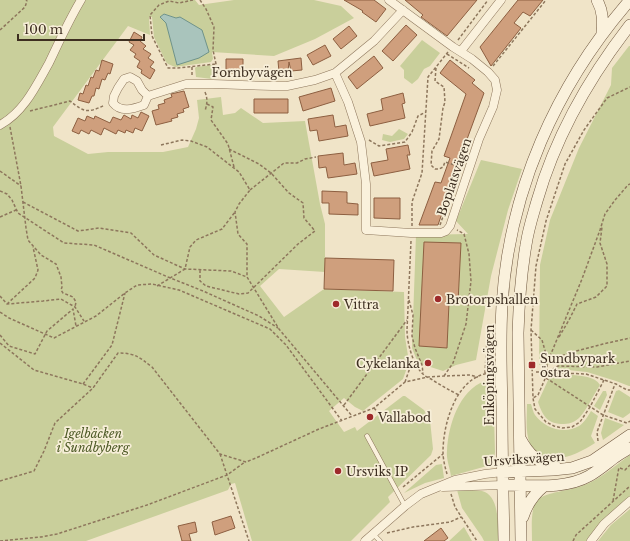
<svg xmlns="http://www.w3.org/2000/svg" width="630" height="541" viewBox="0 0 630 541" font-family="'Libre Baskerville',serif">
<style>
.green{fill:#c9cf9b;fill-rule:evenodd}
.water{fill:#a9c4bc;stroke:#6f938a}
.building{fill:#cf9f7d;stroke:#8d5f41}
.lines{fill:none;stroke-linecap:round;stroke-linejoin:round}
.lane-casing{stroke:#8d765c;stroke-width:5}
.street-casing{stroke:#8d765c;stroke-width:9}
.secondary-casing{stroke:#6f573f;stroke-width:12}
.path{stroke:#8d765c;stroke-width:1.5;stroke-dasharray:3 2;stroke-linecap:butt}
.lane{stroke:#faf1dc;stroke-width:4}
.street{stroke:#faf1dc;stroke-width:8}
.secondary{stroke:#faf1dc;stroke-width:11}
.poi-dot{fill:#9e2a2b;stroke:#f7eed8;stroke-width:1.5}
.labels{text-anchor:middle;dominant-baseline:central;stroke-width:3.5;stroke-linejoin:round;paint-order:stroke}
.street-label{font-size:12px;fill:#3d2e20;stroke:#f7eed8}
.poi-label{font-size:12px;fill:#3d2e20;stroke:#f7eed8;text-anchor:start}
.park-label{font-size:12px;font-style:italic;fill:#4d5a26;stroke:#f7eed8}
</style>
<rect width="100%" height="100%" fill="#f0e4c8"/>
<path class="green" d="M0 0H195L199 5 234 0H314L341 6 354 18 315 39 274 56 212 52 213 59 211 62 175 67 168 64 166 62 154 37 152 17H149L150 35 128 26 53 127 54 136 88 154 108 152H163L188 147 196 129 199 118 197 100 221 97 223 115 235 113 241 108 263 123 305 121 320 204 325 224V272L279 269 260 286 284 317 324 289 404 292 405 337 409 362 403 379 363 411 355 407 344 398 329 411 344 432 355 427 357 431 403 396H405L424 410 430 420 433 449 431 455 388 497 390 502 351 541H252L235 483 231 484 228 490 86 541H0ZM164 14 176 18 170 35Z
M422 40 440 53 430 66 424 69 418 79 412 84 404 78V70L400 66Z
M629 46H630V386H629L616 381 587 372 558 369V364L539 365 540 265 550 220 579 148 611 85 612 68Z
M212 65 214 66 212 79 196 77 195 68 196 67Z
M399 129 408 134 404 139 390 142 382 140 383 134 392 136Z
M481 160 522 169 508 210 491 276 476 360 456 365 443 371 418 363 412 348 416 235 468 234 456 221Z
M572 375C581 376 595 376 600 385 594 394 587 409 580 417 576 421 571 424 564 424 548 424 543 417 538 402L550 376Z
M485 381 493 382 495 452 494 459 487 466 451 476C450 468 446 459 447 451 448 426 459 390 485 381Z
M619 390 630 397V413L623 418 608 412 616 391Z
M603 391H606L607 395 600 410 594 406Z
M527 404H531C532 407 533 412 535 415 545 428 564 435 579 426 584 423 588 416 591 411L598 416 591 436 595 443C578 454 553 467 535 451 533 449 531 447 530 444 525 432 527 417 527 404Z
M605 418 624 425 603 440 601 433Z
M630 455V496L607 517 588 541H532C532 531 531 520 533 510 536 495 549 494 562 491 571 489 581 487 589 483 604 476 617 464 630 455Z
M442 464 444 478 425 483 404 493 436 465Z
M457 490C465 490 474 490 482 491 500 495 498 527 498 541H484L482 537 462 508Z
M630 509V541H598L611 525Z
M464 527 472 541H449Z"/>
<path class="water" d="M164 14 176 18 180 17 202 30 209 52 199 58 177 65 166 23 160 17Z"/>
<path class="building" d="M344 0H374L386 9 376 22 362 12 363 11Z
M405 0H477L447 36 421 17 423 15Z
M518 0H543L530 16 523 12 514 23 521 28 491 66 480 47Z
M406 25 417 35 393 61 382 51Z
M349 26 357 36 341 49 333 39Z
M134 32 142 37 140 41 146 46 143 49 151 54 148 58 154 62 150 67 155 70 150 79 141 73 142 70 137 67 140 61 134 57 136 54 130 50 134 45 129 42Z
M325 45 331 56 313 65 307 55Z
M374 56 383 68 357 89 348 77Z
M301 58 302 70 291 71 289 62 288 71 279 72 278 61Z
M226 59H243V74L226 73Z
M102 60 113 64 110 74 108 73 105 80 102 79 99 89 96 88 94 96H92L89 103 78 100 80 93 83 94 86 85 88 86 91 77 93 78 96 70 99 71Z
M450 60 475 80 472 83 484 93 459 161 450 186 451 187 438 225H419L435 182 441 183 450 158 444 156 466 94 440 73Z
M331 88 335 101 303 111 299 97Z
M184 91 189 107 183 109 184 112 177 114 178 117 171 119 172 121 156 125 152 111 159 109 158 105 165 103 164 100 172 97 171 94Z
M403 93 405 103 402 104 405 118 370 126 367 114 383 110 381 99Z
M254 99H288V113H254Z
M141 112 149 116 142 131 135 128 133 133 126 130 125 133 118 130 116 134 104 128 101 135 91 130 89 134 81 130 79 134 72 131 78 118 85 121 87 116 94 119 95 116 110 123 113 117 121 120 124 115 131 119 132 115 138 118Z
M333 115 335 127 346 125 348 136 319 141 317 130 310 131 308 119Z
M408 145 410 155H407L410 169 374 176 371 163 388 160 386 149Z
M343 153 344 165 355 163 357 174 328 178 326 167 319 168 318 156Z
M322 191 347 192V203L358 204V215L329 214V203H322Z
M374 198H400V219L374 218Z
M424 242 461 243 458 303H449L447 348 419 346Z
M325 258 394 260 393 291 324 289Z
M231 516 235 528 215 535 212 522Z
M195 522 197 532 189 534 191 541H182L178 526Z
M441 528 448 538 444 541H424Z"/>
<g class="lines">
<defs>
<path id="lane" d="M367 436 405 506
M373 534 380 541"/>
<path id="street" d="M461 51 501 0
M335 73 348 102 361 142 366 184V230L411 233H441L446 231 450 226 479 139 493 107 497 90 495 80 488 72 472 59 453 47 389 0
M130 77 137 81 142 90 148 96 144 105C133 109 121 113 113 103L114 96 118 88 124 79Z
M148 96 186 84H213L272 86H287L315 80 335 73 374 41 403 10
M0 125C24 112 36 86 49 63 59 42 69 20 81 0
M443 487 503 485
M365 541 405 506 421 494 455 480 485 474 503 472
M591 541 604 524 630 501"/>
<path id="secondary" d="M597 0C603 11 603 21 602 33
M520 438C529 455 537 462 556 467
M503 472 553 470 572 468 592 461 630 435
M503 485C531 485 564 490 589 476 598 471 606 464 614 458 619 454 625 451 630 448
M523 517C527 504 533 495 544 486
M504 541C503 497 502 452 502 408 501 373 500 339 502 305 509 191 556 85 630 0
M521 541 518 333C519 303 521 274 526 245 528 230 533 215 537 201 556 135 588 79 630 25"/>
</defs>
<use href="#lane" class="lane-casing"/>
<use href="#street" class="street-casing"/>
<use href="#secondary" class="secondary-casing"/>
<path class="path" d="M193 0 179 3 169 1 159 5 150 15 152 36 168 68H177L216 64
M200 0 206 9 214 27 213 50 216 64 214 76
M0 30 25 7 27 1 26 0
M458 40 488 0
M447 54 469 68
M493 66 546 0
M192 67V77
M436 68 435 81 444 87 445 102 443 108 439 139 432 151 431 165 435 169H439L443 167 445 162 461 167
M205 92C208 99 207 104 205 111
M207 104 213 107 211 120 228 144 234 167
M30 111 70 101C85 113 88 113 105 105
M10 127 21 186 26 228 28 240 41 255 56 264 61 277 62 287 61 290 63 293 73 297 76 302 75 307
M369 140 379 146 405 142 412 132 418 116 426 112
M161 145 182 140 191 141 207 147 239 172 250 190 239 204 235 212 238 234 247 244V277L279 329 352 416
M0 171 21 186
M250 190 284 163H297L305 159 316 157
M0 191 7 194 12 200 18 213 64 243 94 245 168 277 203 291 259 316 278 328
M23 202 78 231 99 228 131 233 154 255 185 269 231 271 247 277
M0 217 16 210
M440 225 445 211
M412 226V202L422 173 428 77 448 52
M411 241 407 330C407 343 413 365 423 374 425 376 428 378 431 379 440 385 449 390 459 395
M200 270V281L206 286 239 294 248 293 298 244 315 231 304 218 303 203 289 193 271 173 259 164 229 149
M157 286 185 269 190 247 196 240 222 229 235 212
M0 296 7 304 43 301 61 299 75 307 84 321
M409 300 413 315 412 336 415 348 422 365 423 373
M7 304 35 278 38 270 33 247
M0 312 9 318 54 338 96 316 125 293 137 285 152 284 179 290 270 329 286 345 342 421
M531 330 542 340 548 361 547 365 548 372 538 395 533 398
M0 335 9 346 35 354 47 331 73 309 76 326
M559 337 569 320 577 304 596 297 607 286V264L600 243 602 227
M0 343 34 370 83 384 93 388
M548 361 582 279 600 230 605 214 615 200 628 185 630 184
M548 361 569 353 603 344 630 338
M536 372 586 374 616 384 627 390H630
M548 372 558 366 597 367 630 361
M485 373 487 339 491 328
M444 376 453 363 466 324 471 281 469 254 464 234 457 230
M546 378 603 415 627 423 630 421
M604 380 590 407 580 422 572 427 562 428 554 426 546 422 535 409 533 398 531 330 536 266 546 221 565 164 584 130 607 98 630 87
M405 382 413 359
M83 384 112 345 125 293
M344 405 407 320
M374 408 385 421
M598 441 597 432 615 384
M220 454 249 541
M620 468 625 470 630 465
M447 474C445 467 443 459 443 452 443 423 457 374 492 373
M0 481 34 471 44 451 55 423 93 388 118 353C135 353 139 357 152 367L220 454 246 462 256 458 319 429 374 408 405 382 428 377 444 376 470 375 478 377
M403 487 443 454
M451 494 455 507 477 541
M613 501 619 467
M387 533 413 527 450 522 461 517
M0 541 41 537 57 534 147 505 227 475 245 462
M573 541 576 535 630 486"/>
<use href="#lane" class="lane"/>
<use href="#street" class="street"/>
<use href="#secondary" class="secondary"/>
</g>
<g class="poi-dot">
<circle cx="438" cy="299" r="4"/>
<circle cx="336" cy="304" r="4"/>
<circle cx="428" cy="363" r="4"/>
<rect x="528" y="361" width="8" height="8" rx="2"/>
<circle cx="370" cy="417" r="4"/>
<circle cx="338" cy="471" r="4"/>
</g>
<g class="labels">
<g class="street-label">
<text x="252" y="72">Fornbyvägen</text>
<text transform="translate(454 177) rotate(-71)">Boplatsvägen</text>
<text transform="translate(489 375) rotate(-90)">Enköpingsvägen</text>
<text transform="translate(524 459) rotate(-4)">Ursviksvägen</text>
</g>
<g class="poi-label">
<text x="446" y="299">Brotorpshallen</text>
<text x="344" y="304">Vittra</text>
<text x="540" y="358">Sundbypark<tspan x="540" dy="14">östra</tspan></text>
<text x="420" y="363" text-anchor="end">Cykelanka</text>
<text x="378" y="417">Vallabod</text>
<text x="346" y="471">Ursviks IP</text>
</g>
<g class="park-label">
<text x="93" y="433">Igelbäcken<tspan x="93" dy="14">i Sundbyberg</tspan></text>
</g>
</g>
<path d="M18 34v6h126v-6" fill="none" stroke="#3d2e20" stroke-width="2"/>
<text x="24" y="34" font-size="12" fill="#3d2e20" stroke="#f7eed8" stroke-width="3" paint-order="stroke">100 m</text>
</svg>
